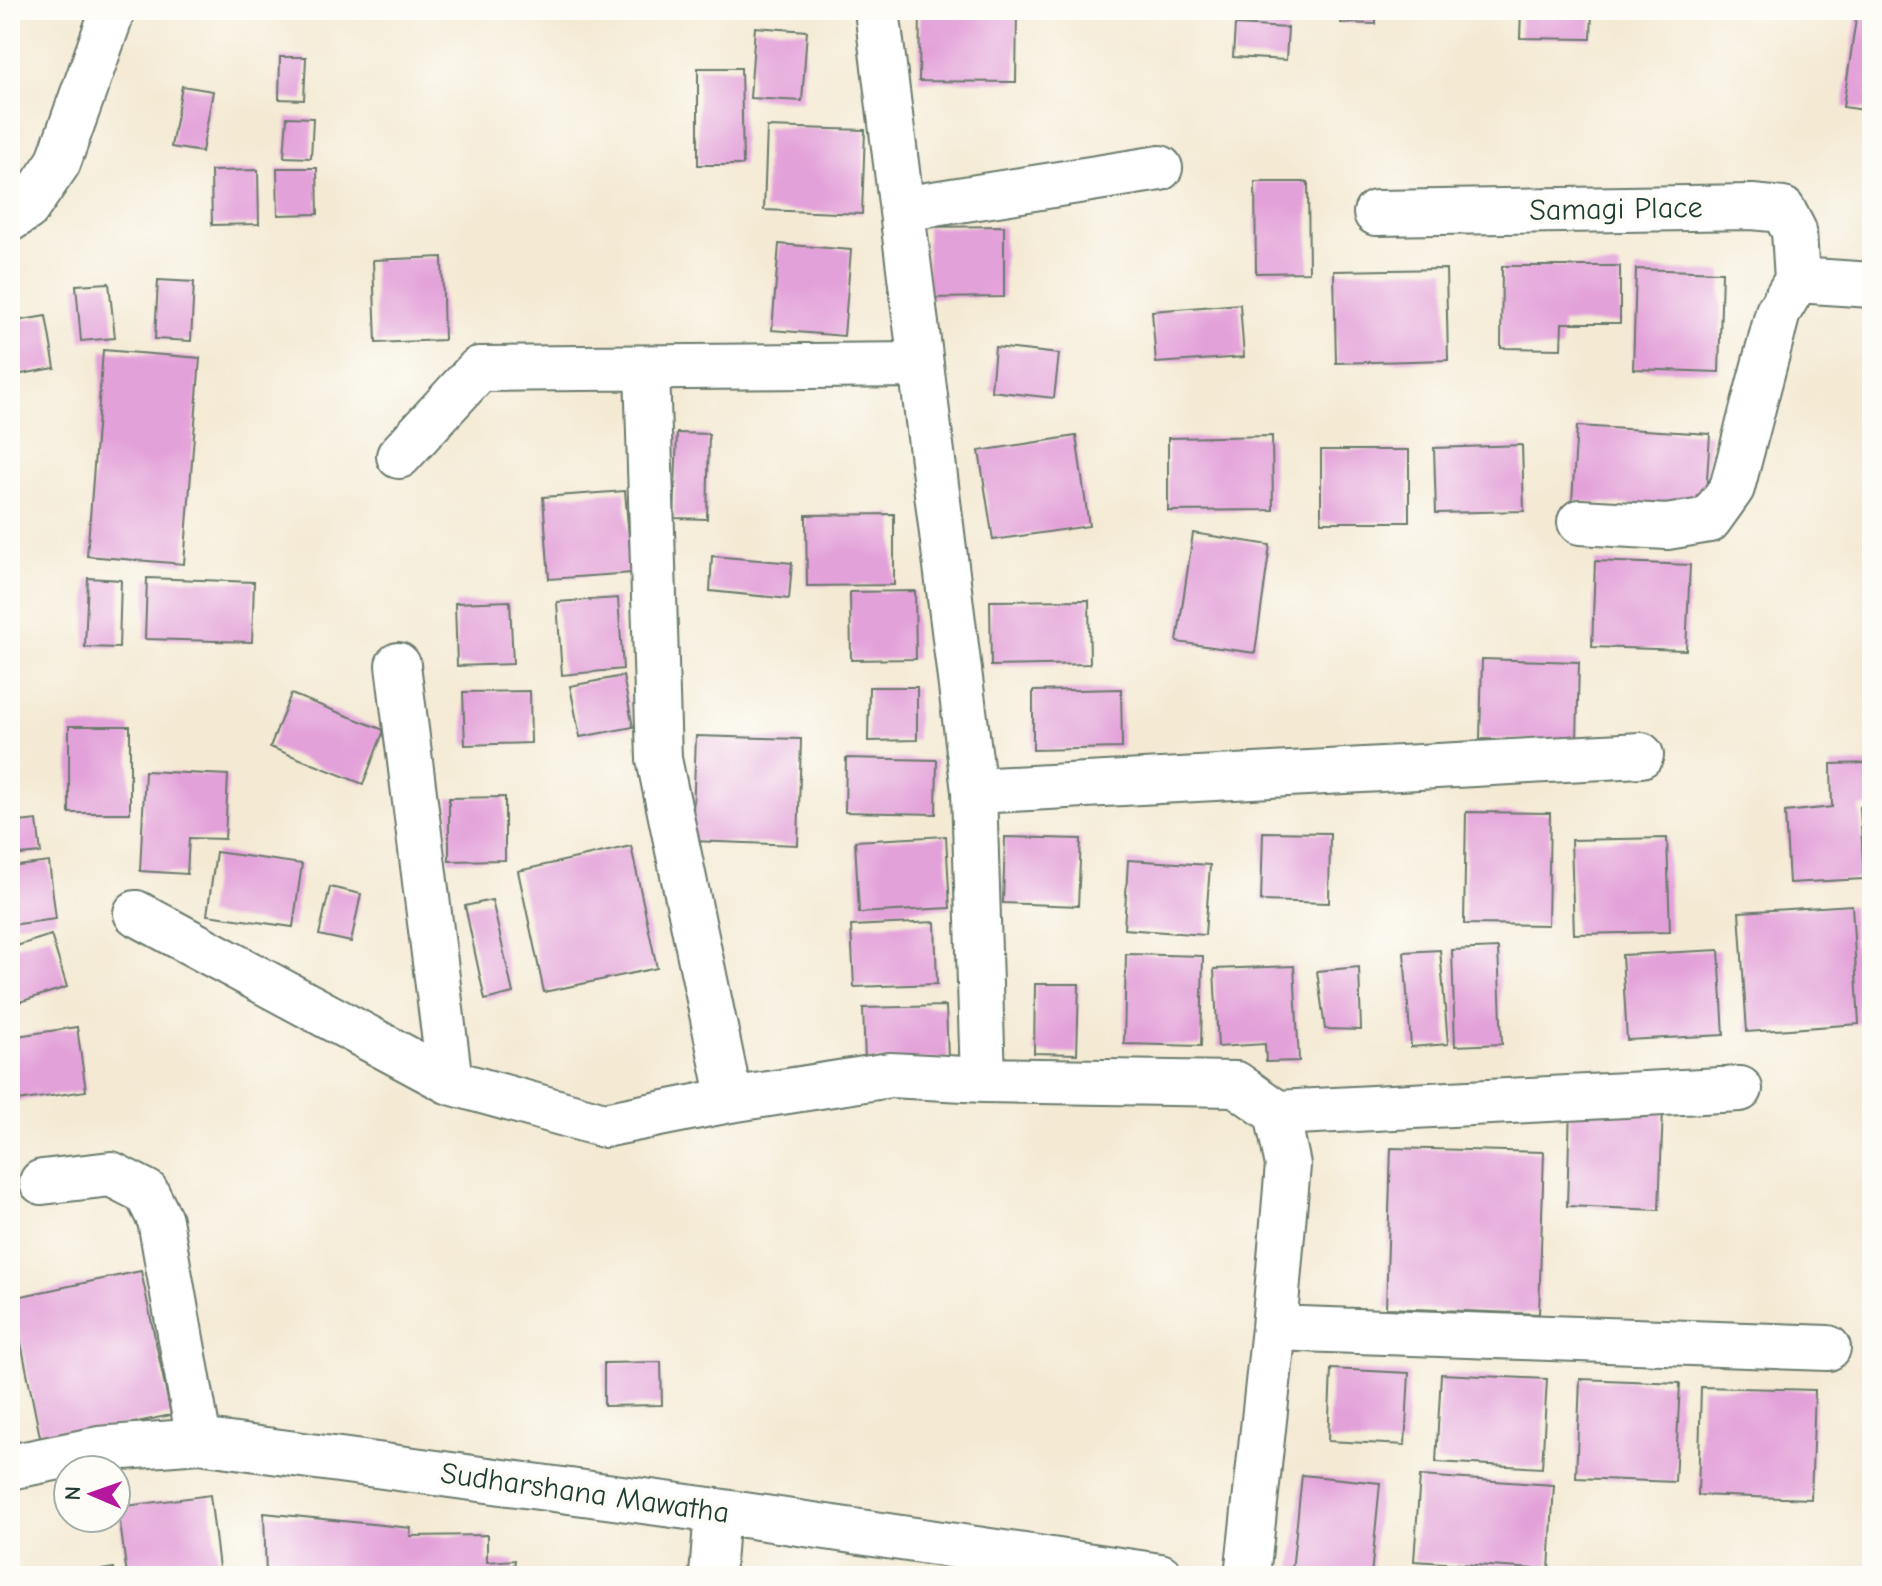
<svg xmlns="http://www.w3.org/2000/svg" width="1882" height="1586" viewBox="0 0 1882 1586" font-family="'Comic Neue',sans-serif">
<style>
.building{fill:#e3a1d9}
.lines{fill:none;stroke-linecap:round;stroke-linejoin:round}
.minor-casing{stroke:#6a7a6c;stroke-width:48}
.minor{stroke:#fff;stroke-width:44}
.labels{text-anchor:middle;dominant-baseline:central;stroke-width:8;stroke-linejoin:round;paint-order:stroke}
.street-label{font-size:30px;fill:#1f3d34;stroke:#fdfcf7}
</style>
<rect width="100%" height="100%" fill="#fdfcf7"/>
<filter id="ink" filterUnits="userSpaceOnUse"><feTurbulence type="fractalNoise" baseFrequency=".0125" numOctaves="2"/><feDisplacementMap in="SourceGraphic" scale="16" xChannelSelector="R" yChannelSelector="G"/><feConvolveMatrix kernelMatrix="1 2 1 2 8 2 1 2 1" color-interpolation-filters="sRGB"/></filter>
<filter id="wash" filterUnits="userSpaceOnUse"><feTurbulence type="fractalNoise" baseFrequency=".006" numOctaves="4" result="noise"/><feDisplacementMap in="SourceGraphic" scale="32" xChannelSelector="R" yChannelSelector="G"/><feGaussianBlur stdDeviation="1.8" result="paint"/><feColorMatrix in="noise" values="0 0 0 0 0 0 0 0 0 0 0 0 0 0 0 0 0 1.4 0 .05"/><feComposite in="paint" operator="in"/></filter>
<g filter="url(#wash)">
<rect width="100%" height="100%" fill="#f4ead4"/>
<g id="blocks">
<path class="building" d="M920 10H1017L1016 82 919 81Z
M1342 10H1376V24L1341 23Z
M1521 10H1592L1591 39 1520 38Z
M1857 12 1872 15V111L1843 107Z
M1235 25 1288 28 1286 60 1233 57Z
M755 27 807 31 802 101 750 98Z
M280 57H306L304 100 279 99Z
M698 68H741L743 165H698Z
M182 86 213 91 202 152 171 147Z
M287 117 313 118 311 158 284 157Z
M767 127 865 130 862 214 764 210Z
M277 168H317L318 214 278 215Z
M258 170 259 224 212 225 211 171Z
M1255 182H1308L1309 272 1256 273Z
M1004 226V297L927 298V227Z
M779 244 851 250 844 336 772 330Z
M442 257 444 340 376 343 373 260Z
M1502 266H1620V323H1562L1561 349 1501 348Z
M1446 269 1448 360 1336 363 1334 271Z
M1636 269 1722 272 1719 372 1633 369Z
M158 280 194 282 191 341 155 339Z
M109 283 115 338 81 341 76 285Z
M1240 304 1244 357 1156 363 1152 311Z
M46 316 55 368 10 376V322Z
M995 347 1059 354 1054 398 991 391Z
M103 350 200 358 184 564 87 556Z
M1577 426 1710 434 1705 509 1572 501Z
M677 433 709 434 707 519 674 518Z
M1076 436 1089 526 993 540 979 451Z
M1272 436 1273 510 1168 511V438Z
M1522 445 1524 511 1436 513 1434 448Z
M1321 450H1409V522H1321Z
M625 491 632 573 549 579 543 497Z
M894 514V585L807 586 806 515Z
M1193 533 1270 545 1255 653 1177 642Z
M712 556 792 563 789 599 710 591Z
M1595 561 1690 565 1686 650 1592 647Z
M88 578 121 580 119 648 85 647Z
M147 578 254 582 252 642 145 639Z
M915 591 916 659 851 660 850 592Z
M618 598 623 669 562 675 557 602Z
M1089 600 1090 664 991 666 990 601Z
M510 601 513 664 457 666 455 603Z
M1482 659 1579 662 1577 741 1480 739Z
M623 676 633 727 580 737 570 686Z
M869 687H917V740L868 741Z
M1121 689 1122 748 1033 750V691Z
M530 691 531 743 465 745 463 692Z
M291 694 384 730 363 784 270 747Z
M69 726H130V813H69Z
M696 736 801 739 798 845 692 841Z
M846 758 937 760 936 814 845 812Z
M1872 763V806L1860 807 1864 879 1789 883 1785 812 1832 807 1831 764Z
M145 771 228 775 225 839 189 838 187 874 140 871Z
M505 797V860L449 861V798Z
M1466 812 1550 813 1548 925 1464 924Z
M37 820 41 853 10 856V823Z
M1263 832 1330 833 1329 903 1261 901Z
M946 836 950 908 859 913 855 841Z
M1005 837 1081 839 1078 906 1003 903Z
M1667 838 1670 932 1574 934 1571 840Z
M631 846 657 968 544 992 518 871Z
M216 852 302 864 293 927 207 915Z
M1128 860 1210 865 1205 935 1124 929Z
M49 862 56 919 10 925V867Z
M330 887 361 894 351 942 319 935Z
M492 900 513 993 485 1000 465 906Z
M1852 905 1859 1024 1747 1032 1739 912Z
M935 922 937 984 854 987 851 926Z
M51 935 67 987 10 1005V948Z
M1498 948 1502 1044 1455 1046 1452 950Z
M1440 950 1448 1044 1411 1047 1404 952Z
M1719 950 1724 1035 1627 1040 1622 955Z
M1126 954 1203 956 1201 1046 1124 1044Z
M1294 966 1299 1061 1266 1062 1265 1044 1218 1047 1214 969Z
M1359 967 1361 1030 1325 1029 1317 971Z
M1035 984H1079L1077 1054 1034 1053Z
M946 1006 948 1059 865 1061 863 1008Z
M77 1027 86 1091 10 1102V1037Z
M1570 1107 1663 1109 1659 1210 1567 1206Z
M1391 1148 1544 1152 1539 1314 1386 1308Z
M141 1271 171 1415 41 1442 12 1298Z
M661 1362 662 1405 604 1406V1363Z
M1331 1369 1409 1373 1405 1445 1328 1441Z
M1441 1374 1547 1379 1542 1468 1436 1462Z
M1580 1379 1680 1383 1675 1482 1576 1478Z
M1701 1387 1815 1390 1811 1499 1698 1495Z
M1302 1475 1380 1483 1371 1576 1292 1571Z
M1420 1476 1554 1485 1549 1570 1414 1561Z
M210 1495 220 1576H127L118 1507Z
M264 1513 411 1528 410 1536 487 1535V1562L515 1560 513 1576H266Z
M114 1568 116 1576H78V1574Z"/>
</g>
</g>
<g filter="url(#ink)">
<use href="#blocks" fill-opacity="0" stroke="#6a7a6c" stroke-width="2"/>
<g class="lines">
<defs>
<path id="minor" d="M877 10 974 791 983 1080
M902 209 1160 168
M1376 213 1752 207 1783 210 1794 231 1797 280 1872 285
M10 219 27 208 58 163 113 10
M647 369 659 759 730 1100
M399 456 479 369 921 365
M1580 522 1667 527 1709 520 1732 488 1778 312 1797 280
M398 665 450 1082
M974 791 1641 755
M136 913 450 1082 604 1125 730 1100 890 1075 983 1080 1236 1084 1277 1113 1740 1089
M42 1182 111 1174 146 1192 160 1220 199 1441
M1274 1328 1828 1348
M10 1467 99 1449 199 1441 717 1511 1160 1576
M712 1576 717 1511
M1247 1576 1274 1328 1288 1165 1277 1113"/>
</defs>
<use href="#minor" class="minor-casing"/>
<use href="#minor" class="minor"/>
</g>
</g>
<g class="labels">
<g class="street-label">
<text transform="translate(1616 209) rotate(-1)">Samagi Place</text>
<text transform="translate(585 1493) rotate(8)">Sudharshana Mawatha</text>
</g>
</g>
<rect width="1882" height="1586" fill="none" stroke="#fdfcf7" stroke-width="40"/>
<g transform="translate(92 1494) rotate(272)"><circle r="38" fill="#fdfcf7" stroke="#a4b0a9" stroke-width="2"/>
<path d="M0-6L14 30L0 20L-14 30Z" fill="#b5179e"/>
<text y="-12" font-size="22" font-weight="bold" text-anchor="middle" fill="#1f3d34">N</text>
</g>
</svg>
